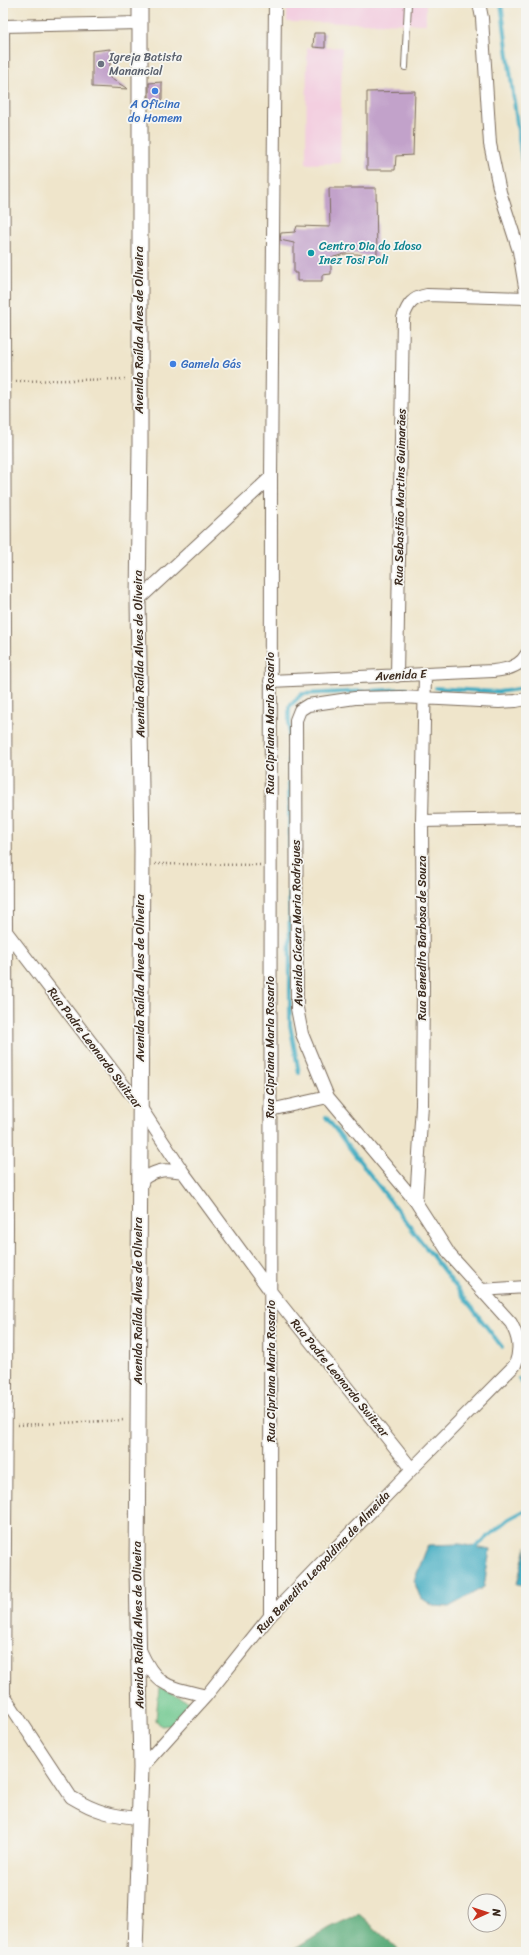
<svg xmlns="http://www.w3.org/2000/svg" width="529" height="1955" viewBox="0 0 529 1955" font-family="Sriracha,sans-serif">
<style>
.built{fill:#f3cfe0}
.green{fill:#6fc88f;stroke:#557956}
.forest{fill:#5bac7a;stroke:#4b6b4c}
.water{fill:#42acc1;stroke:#3e6b70}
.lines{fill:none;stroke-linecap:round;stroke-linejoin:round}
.stream{stroke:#42acc1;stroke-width:4}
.building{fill:#c2a2ca}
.service-casing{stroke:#7a6b5b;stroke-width:8}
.minor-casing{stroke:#7a6b5b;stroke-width:14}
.tertiary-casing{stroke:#7a6b5b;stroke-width:17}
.path{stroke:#7a6b5b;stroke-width:2.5;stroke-dasharray:1 3;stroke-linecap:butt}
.service{stroke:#fff;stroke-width:6}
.minor{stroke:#fff;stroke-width:12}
.tertiary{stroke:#fff;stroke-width:15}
.worship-dot{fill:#6b7280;stroke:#f6f6f2;stroke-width:1.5}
.shop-dot{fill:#3f7fe0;stroke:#f6f6f2;stroke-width:1.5}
.culture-dot{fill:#0f9aa8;stroke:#f6f6f2;stroke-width:1.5}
.labels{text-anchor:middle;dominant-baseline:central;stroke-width:3.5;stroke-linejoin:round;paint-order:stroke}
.worship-label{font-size:12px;fill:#5b616d;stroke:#f6f6f2;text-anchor:start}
.shop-label{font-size:12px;fill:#366cbe;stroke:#f6f6f2}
.culture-label{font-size:12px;fill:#0d838f;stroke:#f6f6f2;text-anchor:start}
.street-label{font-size:12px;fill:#3b2a1e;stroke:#f6f6f2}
</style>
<rect width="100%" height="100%" fill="#f6f6f2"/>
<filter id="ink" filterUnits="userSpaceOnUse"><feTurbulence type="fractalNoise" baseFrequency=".025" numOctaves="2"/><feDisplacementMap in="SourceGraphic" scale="8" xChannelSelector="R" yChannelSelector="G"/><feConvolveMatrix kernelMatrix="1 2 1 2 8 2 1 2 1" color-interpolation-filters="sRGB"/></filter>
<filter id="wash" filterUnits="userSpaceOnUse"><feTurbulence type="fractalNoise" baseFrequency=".012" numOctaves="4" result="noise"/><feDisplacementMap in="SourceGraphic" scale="16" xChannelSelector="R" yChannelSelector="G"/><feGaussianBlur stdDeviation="0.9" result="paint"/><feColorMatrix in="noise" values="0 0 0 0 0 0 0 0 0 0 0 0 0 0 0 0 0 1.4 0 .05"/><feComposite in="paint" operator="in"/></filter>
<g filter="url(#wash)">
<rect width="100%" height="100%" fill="#efe5cb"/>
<path class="built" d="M287 3H426V24L287 22Z
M342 47 340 163 306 164 307 48Z"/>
<path class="green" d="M159 1687 191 1702 170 1725 161 1726 156 1720Z"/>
<path class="forest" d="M359 1914 401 1952H290L331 1927Z"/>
<path class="water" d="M460 1544 490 1550 484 1587 449 1607 433 1606 420 1597 414 1581 428 1545Z
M526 1546V1586L517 1584Z"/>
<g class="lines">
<path class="stream" d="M501 3 522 161 526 168
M436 688 498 692 524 688 526 686
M299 1073 290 1025 289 707 302 694 406 689
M326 1117 502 1347
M519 1379 526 1387
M472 1550 509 1519 526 1510"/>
</g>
<g id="blocks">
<path class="building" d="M314 33H325V48L313 47Z
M110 49V78L128 89 92 87V51Z
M162 82V100L149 101V83Z
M415 91 413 155 396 156 395 170H367V92Z
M329 188H376L377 258 357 254H344L331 258V274L322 275V281H297V273H294V243L280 240 281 233 295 232 297 226 330 227Z"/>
</g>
</g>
<g filter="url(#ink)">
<use href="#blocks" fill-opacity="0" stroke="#7a6b5b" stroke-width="1"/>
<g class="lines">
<defs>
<path id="service" d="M405 67 408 3"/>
<path id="minor" d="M479 3 482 18 490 144 500 192 519 251 526 293
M3 26 7 1228 4 1695
M3 26 140 23
M138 600 271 477
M397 676 403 318C408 304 412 298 427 295L526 298
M270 681 493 671C505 670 520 667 526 655
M422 821 526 819
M5 930 139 1105 183 1172 271 1292 412 1469
M270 1110 328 1097
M140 1188 144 1178C159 1169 165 1169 183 1172
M416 1202 422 1105 423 986 422 821 425 674
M481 1290 526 1287
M270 1616 271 477 275 3
M140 1650C157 1688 168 1686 206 1696
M3 1694 71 1797C96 1812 112 1816 140 1818
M141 1768 206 1696 270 1616 412 1469 515 1365C521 1349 519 1338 511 1323L450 1255 416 1202 328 1097 302 1034 297 1008 296 720 300 710 308 705 355 698 401 697 499 702 516 701 526 699"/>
<path id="tertiary" d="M135 1952 141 1768 137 1571 142 851 138 600 140 444V3"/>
</defs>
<use href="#service" class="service-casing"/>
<use href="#minor" class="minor-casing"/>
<use href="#tertiary" class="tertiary-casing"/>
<path class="path" d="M16 381 127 379
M155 864 260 865
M18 1425 125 1420"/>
<use href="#service" class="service"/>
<use href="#minor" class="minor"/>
<use href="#tertiary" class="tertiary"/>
</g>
</g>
<circle class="worship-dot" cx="101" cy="64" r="4"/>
<g class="shop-dot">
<circle cx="155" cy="91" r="4"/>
<circle cx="173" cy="364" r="4"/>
</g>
<circle class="culture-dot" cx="311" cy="253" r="4"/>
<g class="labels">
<g class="worship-label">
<text x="109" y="57">Igreja Batista<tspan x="109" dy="14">Manancial</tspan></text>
</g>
<g class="shop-label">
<text x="155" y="104">A Oficina<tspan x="155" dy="14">do Homem</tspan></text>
<text x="181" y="364" text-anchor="start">Gamela Gás</text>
</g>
<g class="culture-label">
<text x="319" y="246">Centro Dia do Idoso<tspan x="319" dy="14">Inez Tosi Poli</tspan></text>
</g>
<g class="street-label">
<text transform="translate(139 330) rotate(-90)">Avenida Raílda Alves de Oliveira</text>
<text transform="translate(400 497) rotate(-89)">Rua Sebastião Martins Guimarães</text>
<text transform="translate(139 654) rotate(-91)">Avenida Raílda Alves de Oliveira</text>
<text transform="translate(401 675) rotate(-3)">Avenida E</text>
<text transform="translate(270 723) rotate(-90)">Rua Cipriana Maria Rosario</text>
<text transform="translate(297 923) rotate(-91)">Avenida Cícera Maria Rodrigues</text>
<text transform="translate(422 938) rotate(-90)">Rua Benedito Barbosa de Souza</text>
<text transform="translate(140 978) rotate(-90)">Avenida Raílda Alves de Oliveira</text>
<text transform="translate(270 1047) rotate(-90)">Rua Cipriana Maria Rosario</text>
<text transform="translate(95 1048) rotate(53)">Rua Padre Leonardo Switzar</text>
<text transform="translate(138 1301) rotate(-90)">Avenida Raílda Alves de Oliveira</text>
<text transform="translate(271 1371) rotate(-90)">Rua Cipriana Maria Rosario</text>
<text transform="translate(340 1378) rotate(51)">Rua Padre Leonardo Switzar</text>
<text transform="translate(323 1562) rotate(-47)">Rua Benedita Leopoldina de Almeida</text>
<text transform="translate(138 1625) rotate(-91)">Avenida Raílda Alves de Oliveira</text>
</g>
</g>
<rect width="529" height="1955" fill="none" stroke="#f6f6f2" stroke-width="16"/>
<g transform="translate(487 1913) rotate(87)"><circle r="19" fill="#f6f6f2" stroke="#aba49d"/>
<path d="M0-3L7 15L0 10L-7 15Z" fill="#c8321e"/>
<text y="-6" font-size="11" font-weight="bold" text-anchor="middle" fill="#3b2a1e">N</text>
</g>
</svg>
